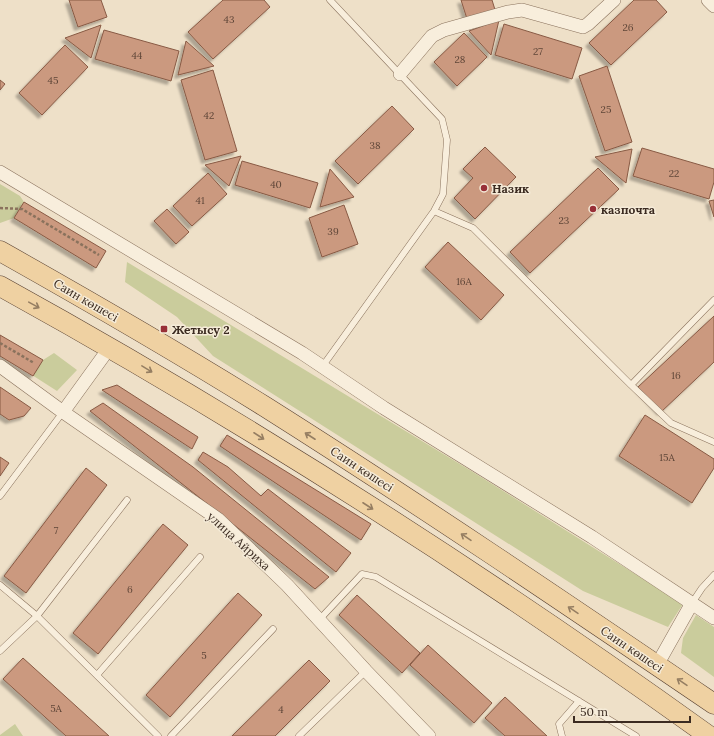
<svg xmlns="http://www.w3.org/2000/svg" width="714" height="736" viewBox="0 0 714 736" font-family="Lora,serif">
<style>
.green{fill:#cacc9c}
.building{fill:#cb997f;stroke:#885a44;filter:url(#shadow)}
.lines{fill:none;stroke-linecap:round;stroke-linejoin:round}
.service-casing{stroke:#8a725d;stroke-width:7}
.minor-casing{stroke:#8a725d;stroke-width:14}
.primary-casing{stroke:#584031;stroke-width:21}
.path{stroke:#8a725d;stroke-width:2.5;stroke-dasharray:3 2;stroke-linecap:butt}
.service{stroke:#f8eedc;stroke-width:6}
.minor{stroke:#f8eedc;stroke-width:13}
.primary{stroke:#efd1a2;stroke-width:20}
.oneway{stroke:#957e62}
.poi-dot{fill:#982f37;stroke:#f5ebd8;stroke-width:1.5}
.labels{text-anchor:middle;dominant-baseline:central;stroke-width:3;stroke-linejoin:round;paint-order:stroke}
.number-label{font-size:10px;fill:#5f4638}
.poi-label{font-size:12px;font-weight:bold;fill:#3b2b21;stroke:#f5ebd8;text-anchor:start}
.street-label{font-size:12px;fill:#3b2b21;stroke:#f5ebd8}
</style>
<defs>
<filter id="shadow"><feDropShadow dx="-3.5" dy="3.5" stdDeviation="1" flood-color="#0004"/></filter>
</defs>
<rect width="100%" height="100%" fill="#eee0c8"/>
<path class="green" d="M0 184 20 196 24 202 14 218 0 223Z
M127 262 473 472 683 604 668 627 583 591 213 356 177 317 125 282Z
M54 353 77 370 57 391 32 375 43 360Z
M696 615 714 627V677L681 653 683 638Z
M15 724 23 736H0V735Z"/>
<path class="building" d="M69 0H101L107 17 78 27Z
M223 0H264L270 7 213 59 188 32Z
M461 0H492L496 13 468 22Z
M634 0H656L667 12 611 65 589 43Z
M499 20 491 55 469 31Z
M504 24 582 48 572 79 495 55Z
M101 25 91 58 65 38Z
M104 30 179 51 171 81 95 59Z
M464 33 487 57 457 86 434 62Z
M186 41 214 66 178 75Z
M65 45 88 67 42 115 19 93Z
M607 66 632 142 605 151 579 76Z
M213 70 237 151 205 160 181 80Z
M0 80 5 84 0 90Z
M392 106 414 129 358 184 335 161Z
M485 147 516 177 475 219 454 198 473 178 463 169Z
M642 148 714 169V182L709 199 633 176Z
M632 149 626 183 595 157Z
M241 156 229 186 205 165Z
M242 161 318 183 310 208 235 185Z
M598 168 619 189 530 273 510 252Z
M330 169 354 197 320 207Z
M208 173 227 194 192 226 173 206Z
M714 200V217L709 201Z
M24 202 106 251 96 268 14 218Z
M344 205 358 244 322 257 309 218Z
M167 209 189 232 176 244 154 221Z
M448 242 504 295 481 320 425 267Z
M714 316V362L661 412 638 387Z
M0 335 43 360 33 376 0 356Z
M117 385 198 437 192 449 102 390Z
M0 387 31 408 24 416 9 420 0 414Z
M103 403 193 467 329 577 315 589 90 411Z
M645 415 714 459V468L692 503 619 456Z
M227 435 371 524 361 540 220 446Z
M203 452 228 467 261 496 268 489 351 553 336 572 198 460Z
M0 457 9 463 0 476Z
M86 468 107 485 26 593 4 576Z
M163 524 188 545 98 654 73 633Z
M238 593 262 615 170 717 146 695Z
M357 595 420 653 402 673 339 615Z
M428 645 492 703 474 723 410 665Z
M23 658 109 736H66L3 679Z
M309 660 330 681 275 736H232Z
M505 697 547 736H505L485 718Z"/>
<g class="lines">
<defs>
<path id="service" d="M434 211 473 228 631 385 714 300
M322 367 434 211 443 194 447 140 442 119 330 0
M631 385 671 423 714 442
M0 496 63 412
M0 585 37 616 158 736
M692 603 702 588 714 575
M319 620 362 574 376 577 636 736
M0 651 37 616 127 500
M97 675 200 557
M171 736 273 629
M299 736 366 671
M562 736 559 724 579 701"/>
<path id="minor" d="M708 0 714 6
M400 74 432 36 444 30 508 12 522 10 583 27 588 24 614 0
M0 172 302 353 384 408 592 537 714 618
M0 366 63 412 218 519 287 585 366 671 429 736
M63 412 110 347
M657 665 692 603"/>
<path id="primary" d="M0 251C89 301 177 352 264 406 416 502 565 603 714 704
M0 286C245 421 482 573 709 736"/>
</defs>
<use href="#service" class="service-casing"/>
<use href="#minor" class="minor-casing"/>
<use href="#primary" class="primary-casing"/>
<path class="path" d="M0 208 22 209 99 255
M0 343 34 363"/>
<use href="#service" class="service"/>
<use href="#minor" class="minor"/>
<use href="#primary" class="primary"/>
</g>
<defs><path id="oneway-shaft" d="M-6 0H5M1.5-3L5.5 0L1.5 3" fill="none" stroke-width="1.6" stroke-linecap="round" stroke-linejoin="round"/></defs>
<g class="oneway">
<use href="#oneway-shaft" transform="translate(34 305) rotate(29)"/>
<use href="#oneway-shaft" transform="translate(147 369) rotate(31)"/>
<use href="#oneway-shaft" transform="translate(259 436) rotate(33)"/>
<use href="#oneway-shaft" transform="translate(310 436) rotate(-147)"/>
<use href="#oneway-shaft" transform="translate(368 506) rotate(33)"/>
<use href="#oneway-shaft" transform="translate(466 537) rotate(-146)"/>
<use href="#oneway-shaft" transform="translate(573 610) rotate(-146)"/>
<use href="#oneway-shaft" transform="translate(682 682) rotate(-146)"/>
</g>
<g class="poi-dot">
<circle cx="484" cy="188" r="4"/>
<circle cx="593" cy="209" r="4"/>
<rect x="160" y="325" width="8" height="8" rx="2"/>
</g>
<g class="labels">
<g class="number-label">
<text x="229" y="19">43</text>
<text x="628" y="27">26</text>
<text x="538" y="51">27</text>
<text x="137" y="55">44</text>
<text x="460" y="59">28</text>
<text x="53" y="80">45</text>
<text x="606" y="109">25</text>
<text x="209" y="115">42</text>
<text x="375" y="145">38</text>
<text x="674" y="173">22</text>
<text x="276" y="184">40</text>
<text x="200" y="200">41</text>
<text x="564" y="220">23</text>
<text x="333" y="231">39</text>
<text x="464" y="281">16А</text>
<text x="676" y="375">16</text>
<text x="667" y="457">15А</text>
<text x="56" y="530">7</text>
<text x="130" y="589">6</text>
<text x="204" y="655">5</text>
<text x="56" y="708">5А</text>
<text x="281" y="709">4</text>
</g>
<g class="poi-label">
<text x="492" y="188">Назик</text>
<text x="601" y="209">казпочта</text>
<text x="172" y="329">Жетысу 2</text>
</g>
<g class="street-label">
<text transform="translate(86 300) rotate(30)">Саин көшесі</text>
<text transform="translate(362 469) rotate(33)">Саин көшесі</text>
<text transform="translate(239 541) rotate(42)">улица Айриха</text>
<text transform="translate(632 649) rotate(34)">Саин көшесі</text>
</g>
</g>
<path d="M574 716v6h116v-6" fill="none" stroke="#3b2b21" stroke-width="2"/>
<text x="580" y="716" font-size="12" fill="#3b2b21" stroke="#f5ebd8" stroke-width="3" paint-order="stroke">50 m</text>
</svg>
